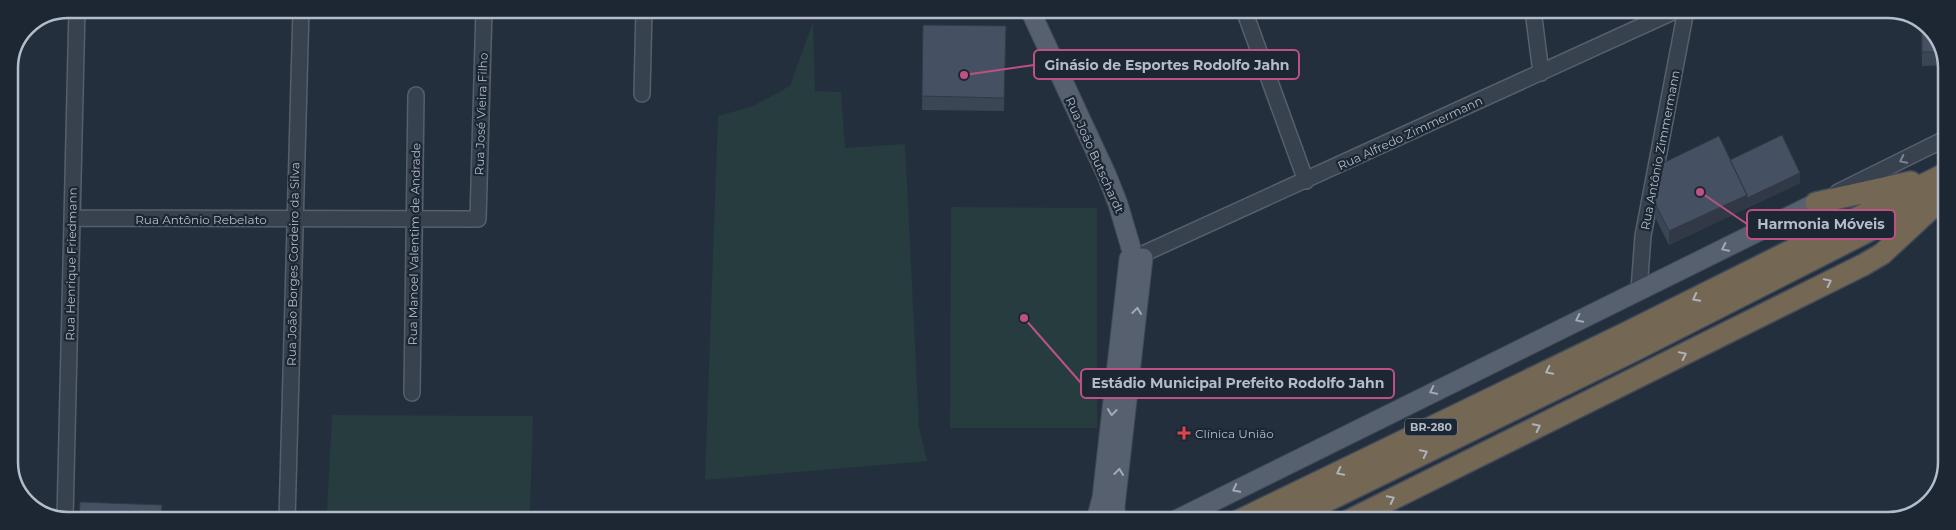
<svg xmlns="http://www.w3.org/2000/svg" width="1956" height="530" viewBox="0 0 1956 530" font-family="Montserrat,sans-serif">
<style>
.green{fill:#263c3f}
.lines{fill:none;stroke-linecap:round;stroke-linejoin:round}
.minor-casing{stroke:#565f6c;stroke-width:18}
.major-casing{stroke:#414a57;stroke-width:21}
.highway-casing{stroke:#434c59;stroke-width:24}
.minor{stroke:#38414e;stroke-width:15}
.major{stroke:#56606e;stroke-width:19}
.highway{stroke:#746855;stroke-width:21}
.wall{fill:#3b4654}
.shaded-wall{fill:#303945}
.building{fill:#455162;stroke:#303945}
.oneway{stroke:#7c8592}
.oneway2{stroke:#a1aab7}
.oneway3{stroke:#aeb4bd}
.health-dot{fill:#e0444e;stroke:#1d2633;stroke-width:2}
.labels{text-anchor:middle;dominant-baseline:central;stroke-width:4.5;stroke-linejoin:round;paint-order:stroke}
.shield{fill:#1d2633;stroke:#878f9c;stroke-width:1}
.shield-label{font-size:11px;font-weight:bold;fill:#b4bcc9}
.street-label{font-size:12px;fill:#b4bcc9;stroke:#1d2633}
.poi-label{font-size:12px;fill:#b4bcc9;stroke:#1d2633;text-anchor:start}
.rim{fill:none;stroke:#b4bcc9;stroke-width:2.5}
.leader{fill:none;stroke:#bd5182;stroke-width:2}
.callout-dot{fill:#bd5182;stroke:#1d2633;stroke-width:2}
.callout{fill:#1d2633;stroke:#bd5182;stroke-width:2}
.callout-label{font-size:14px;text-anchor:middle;font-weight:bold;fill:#b4bcc9}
</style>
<rect width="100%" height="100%" fill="#242f3e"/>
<path class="green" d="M813 22 815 91 841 92 845 148 905 144 919 427 927 461 705 480 718 116 753 106 790 86Z
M951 207 1097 208V428H950Z
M332 415 533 416 530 512 327 511Z"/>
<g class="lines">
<defs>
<path id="minor" d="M766 9 790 10
M1244 10 1306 181
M1533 10 1541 73
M642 94 644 9
M1838 192 1947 138
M73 218 478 219 484 9
M1143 254 1677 10
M1639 290 1643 236 1686 10
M412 393 416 95
M65 519 77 9
M287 520 301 9"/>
<path id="major" d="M1030 10 1107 176 1118 204 1131 248
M1096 520 1102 498 1129 259
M1116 520 1115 506 1143 258
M1174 521 1816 203"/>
<path id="highway" d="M1816 203 1911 182
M1238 521 1624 334 1947 173
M1286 521 1633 351 1947 191
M1348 521 1863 265 1882 254 1937 203"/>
</defs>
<use href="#minor" class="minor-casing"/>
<use href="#major" class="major-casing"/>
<use href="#highway" class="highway-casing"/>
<use href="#minor" class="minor"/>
<use href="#major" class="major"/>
<use href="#highway" class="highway"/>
</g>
<path class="wall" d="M1921 22 1933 29 1947 63V65L1922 66Z
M923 25 1006 26 1004 111 922 110Z
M1730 160 1800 183 1669 245 1655 217V203Z"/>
<path class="shaded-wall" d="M1800 173V183L1747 208V198Z
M1747 195V208L1669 245V231Z"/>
<path class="building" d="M1922 22 1933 29 1943 52H1922Z
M923 25 1006 26 1004 98 922 96Z
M1782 135 1800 173 1747 198V195L1730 160Z
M1719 136 1747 195 1669 231 1655 203 1663 163Z
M80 502 162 505 161 519H79Z"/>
<defs><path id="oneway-chevron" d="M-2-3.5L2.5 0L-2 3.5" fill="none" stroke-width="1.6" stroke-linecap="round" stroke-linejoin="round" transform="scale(1.25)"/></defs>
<use class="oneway" href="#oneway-chevron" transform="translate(1903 160) rotate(154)"/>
<g class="oneway2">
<use href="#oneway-chevron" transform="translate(1725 248) rotate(154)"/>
<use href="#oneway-chevron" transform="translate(1137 311) rotate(-84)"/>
<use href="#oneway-chevron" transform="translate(1579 319) rotate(154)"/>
<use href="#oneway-chevron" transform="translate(1433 391) rotate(154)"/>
<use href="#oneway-chevron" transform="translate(1112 412) rotate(96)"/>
<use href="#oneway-chevron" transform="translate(1119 472) rotate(-84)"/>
<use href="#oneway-chevron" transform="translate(1236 489) rotate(153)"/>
</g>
<g class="oneway3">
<use href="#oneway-chevron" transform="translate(1828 282) rotate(-26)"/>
<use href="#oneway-chevron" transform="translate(1696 298) rotate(153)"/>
<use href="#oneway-chevron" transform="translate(1683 355) rotate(-26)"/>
<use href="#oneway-chevron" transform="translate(1549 371) rotate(154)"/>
<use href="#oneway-chevron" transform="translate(1537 427) rotate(-26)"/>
<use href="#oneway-chevron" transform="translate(1424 453) rotate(-26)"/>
<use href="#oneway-chevron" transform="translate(1340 472) rotate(154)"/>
<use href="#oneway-chevron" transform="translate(1391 499) rotate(-26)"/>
</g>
<path class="health-dot" d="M1181.5 425.5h5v5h5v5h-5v5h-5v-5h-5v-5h5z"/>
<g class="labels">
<rect class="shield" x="1405" y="418.5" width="52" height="17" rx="4"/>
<g class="shield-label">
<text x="1431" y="427">BR-280</text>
</g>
<g class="street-label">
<text transform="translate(481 114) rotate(-88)">Rua José Vieira Filho</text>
<text transform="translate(1410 133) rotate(-25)">Rua Alfredo Zimmermann</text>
<text transform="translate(1660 150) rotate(-79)">Rua Antônio Zimmermann</text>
<text transform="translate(1095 155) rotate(66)">Rua João Butschardt</text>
<text x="201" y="219">Rua Antônio Rebelato</text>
<text transform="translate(414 244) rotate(-89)">Rua Manoel Valentim de Andrade</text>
<text transform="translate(71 264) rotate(-89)">Rua Henrique Friedmann</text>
<text transform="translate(293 264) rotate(-89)">Rua João Borges Cordeiro da Silva</text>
</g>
<g class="poi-label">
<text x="1195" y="433">Clínica União</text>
</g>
</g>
<path d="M0 0H1956V530H0ZM68 18H1888A50 50 0 0 1 1938 68V462A50 50 0 0 1 1888 512H68A50 50 0 0 1 18 462V68A50 50 0 0 1 68 18Z" fill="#1d2633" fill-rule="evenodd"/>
<path class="rim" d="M68 18H1888A50 50 0 0 1 1938 68V462A50 50 0 0 1 1888 512H68A50 50 0 0 1 18 462V68A50 50 0 0 1 68 18Z"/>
<path class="leader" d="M964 75L1034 65M1700 192L1747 224M1024 318L1081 383"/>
<g class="callout-dot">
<circle cx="964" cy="75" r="5"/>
<circle cx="1700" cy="192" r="5"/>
<circle cx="1024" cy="318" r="5"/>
</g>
<g class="callout">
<rect x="1034" y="50" width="265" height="29" rx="5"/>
<rect x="1747" y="210" width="148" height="29" rx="5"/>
<rect x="1081" y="369" width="313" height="29" rx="5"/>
</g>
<g class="callout-label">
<text x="1167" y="70">Ginásio de Esportes Rodolfo Jahn</text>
<text x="1821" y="229">Harmonia Móveis</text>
<text x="1238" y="388">Estádio Municipal Prefeito Rodolfo Jahn</text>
</g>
</svg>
